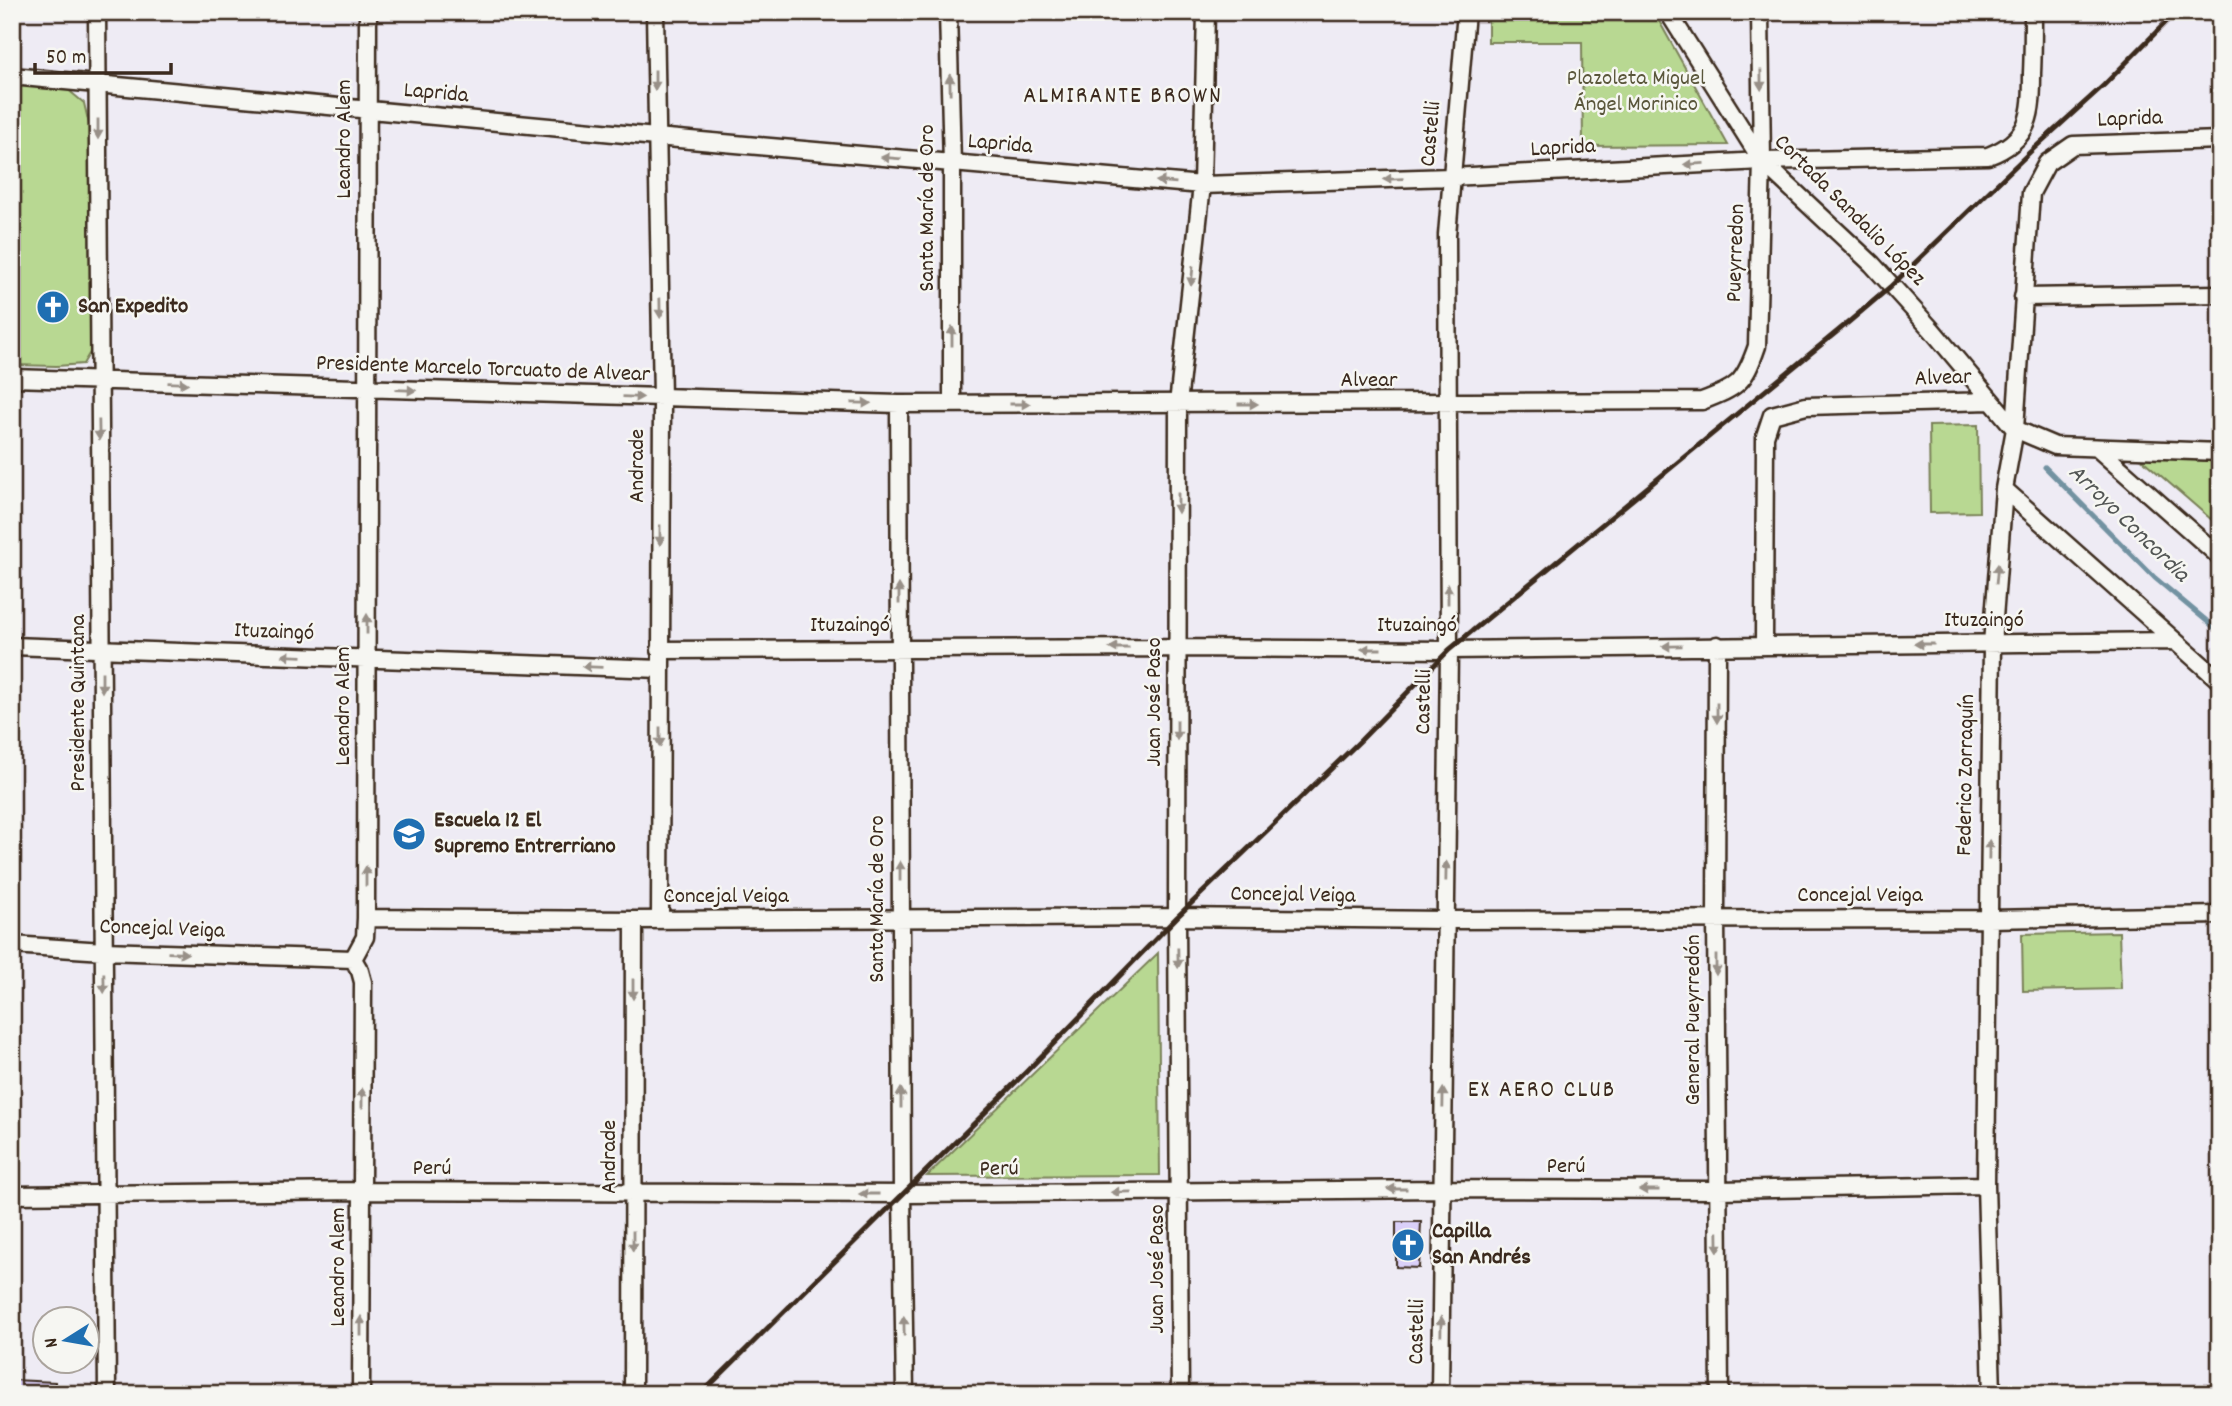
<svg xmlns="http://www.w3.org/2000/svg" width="2232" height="1406" viewBox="0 0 2232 1406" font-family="Dekko,sans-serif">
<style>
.green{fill:#b8d892;stroke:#7a8158;stroke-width:2}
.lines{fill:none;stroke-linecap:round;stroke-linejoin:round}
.stream{stroke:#7292a1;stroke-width:5}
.building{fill:#dad0f9;stroke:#3b2a1e;stroke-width:2}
.street-casing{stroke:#3b2a1e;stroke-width:21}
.street{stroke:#f6f6f2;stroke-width:16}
.rail{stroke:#3b2a1e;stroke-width:5}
.oneway{fill:#989088}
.labels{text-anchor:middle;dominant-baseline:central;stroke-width:5;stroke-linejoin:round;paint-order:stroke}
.park-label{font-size:23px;fill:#5a563b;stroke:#f6f6f2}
.street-label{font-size:23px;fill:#3b2a1e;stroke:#f6f6f2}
.poi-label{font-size:23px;font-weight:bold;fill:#3b2a1e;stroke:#f6f6f2;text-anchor:start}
.neighbourhood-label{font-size:24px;letter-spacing:2px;fill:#3b2a1e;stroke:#f6f6f2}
.water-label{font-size:24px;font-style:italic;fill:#525554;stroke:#f6f6f2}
</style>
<rect width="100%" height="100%" fill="#eeebf4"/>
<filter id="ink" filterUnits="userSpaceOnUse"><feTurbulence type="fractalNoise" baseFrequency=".0143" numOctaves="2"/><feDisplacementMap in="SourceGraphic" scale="14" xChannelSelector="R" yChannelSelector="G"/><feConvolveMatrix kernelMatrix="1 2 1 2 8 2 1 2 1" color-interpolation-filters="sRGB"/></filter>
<g filter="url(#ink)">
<path class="green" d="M1488 12H1654L1728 145 1583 146 1582 42H1488Z
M12 83 66 88 84 103 93 142 95 344 83 364 57 366 12 365Z
M1978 425 1979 512 1930 513 1929 426Z
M2137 455 2220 458V527Z
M2119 932 2121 989 2023 991 2022 934Z
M1158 953 1160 1175 927 1176Z"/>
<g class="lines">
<path class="stream" d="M2045 467 2155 578 2220 632"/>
</g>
<path class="building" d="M1396 1222H1421L1419 1268 1396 1267Z
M13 1380 55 1382V1394H13Z"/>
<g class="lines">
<defs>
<path id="street" d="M97 12 107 1394
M655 12 662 398 660 920
M948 12 952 164V404
M1668 12 1762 161 1872 264 1932 330 2015 429 2055 446 2220 452
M12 76 656 137 1202 185 1451 177 1762 161 1988 156C2031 140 2032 114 2032 73 2033 53 2033 32 2033 12
M2023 297 2220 294
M12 378 899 404 1702 401C1738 387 1744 384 1757 346L1762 161 1760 12
M899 404 902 1194 905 1394
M2097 448 2220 557
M2004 489 2220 681
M1717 645 1716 919 1720 1394
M1764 645 1765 436 1772 415 1806 406 1991 401
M12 646 661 669
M660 650 1177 648 1449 650 2174 641
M366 918 634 920 1177 917 1445 920 1988 919 2220 915
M12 945 104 951 353 959
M12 1195 362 1191 907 1194 1442 1189 1718 1190 1986 1185
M361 1394 363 982 360 971 353 959 365 937 366 918 368 12
M633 1394 634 920
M1180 1394 1177 917 1178 404 1202 185 1206 12
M1440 1394 1449 650 1447 235 1466 12
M1992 1394 1986 1185 1992 644 2004 489 2015 429 2031 193 2047 163 2073 145 2220 140"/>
</defs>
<use href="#street" class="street-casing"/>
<use href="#street" class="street"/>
<path class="rail" d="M701 1394 1026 1072 1177 917 1361 740 1449 650 1850 321 1890 287 2030 152 2104 85 2176 12"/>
</g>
<defs><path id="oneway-solid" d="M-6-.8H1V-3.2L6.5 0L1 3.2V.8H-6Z" transform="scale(1.75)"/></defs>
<g class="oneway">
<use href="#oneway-solid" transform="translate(655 80) rotate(90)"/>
<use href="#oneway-solid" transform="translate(1761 80) rotate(89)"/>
<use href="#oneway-solid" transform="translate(950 84) rotate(-91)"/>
<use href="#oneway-solid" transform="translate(98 129) rotate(90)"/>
<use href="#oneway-solid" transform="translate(891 158) rotate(-175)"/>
<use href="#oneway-solid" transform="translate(1694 164) rotate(177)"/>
<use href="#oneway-solid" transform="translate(1393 179) rotate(178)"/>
<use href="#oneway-solid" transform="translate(1166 182) rotate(-175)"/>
<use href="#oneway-solid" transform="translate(1192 276) rotate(96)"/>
<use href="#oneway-solid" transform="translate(660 308) rotate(89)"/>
<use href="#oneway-solid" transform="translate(952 336) rotate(-90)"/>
<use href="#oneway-solid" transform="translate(178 383) rotate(2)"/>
<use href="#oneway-solid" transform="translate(406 390) rotate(2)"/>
<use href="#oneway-solid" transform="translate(633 397) rotate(2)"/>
<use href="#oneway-solid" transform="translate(861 403) rotate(1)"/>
<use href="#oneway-solid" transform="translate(1020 404)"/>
<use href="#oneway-solid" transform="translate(1248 404)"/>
<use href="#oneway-solid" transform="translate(99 430) rotate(89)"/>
<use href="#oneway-solid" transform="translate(1178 503) rotate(90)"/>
<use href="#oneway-solid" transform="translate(660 535) rotate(90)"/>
<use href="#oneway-solid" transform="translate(1997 574) rotate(-85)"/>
<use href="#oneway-solid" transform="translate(899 594) rotate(-90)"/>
<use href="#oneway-solid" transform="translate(1448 594) rotate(-90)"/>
<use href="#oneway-solid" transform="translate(367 624) rotate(-90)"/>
<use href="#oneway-solid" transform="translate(1924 644) rotate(180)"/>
<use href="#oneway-solid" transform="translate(1672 646) rotate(179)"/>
<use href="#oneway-solid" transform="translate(1119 648) rotate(180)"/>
<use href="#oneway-solid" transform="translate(1371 649) rotate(-180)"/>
<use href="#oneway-solid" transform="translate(292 656) rotate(-178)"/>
<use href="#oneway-solid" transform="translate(592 667) rotate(-178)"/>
<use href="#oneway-solid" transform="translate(102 682) rotate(90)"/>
<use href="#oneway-solid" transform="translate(1717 713) rotate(90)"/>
<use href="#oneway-solid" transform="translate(1177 730) rotate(90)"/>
<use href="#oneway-solid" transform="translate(660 737) rotate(90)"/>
<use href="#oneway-solid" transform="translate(1989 850) rotate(-89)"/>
<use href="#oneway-solid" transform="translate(900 871) rotate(-90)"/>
<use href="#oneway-solid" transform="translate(1446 871) rotate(-89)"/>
<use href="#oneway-solid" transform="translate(366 876) rotate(-90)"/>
<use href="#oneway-solid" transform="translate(178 953) rotate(2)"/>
<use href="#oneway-solid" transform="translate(1178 958) rotate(89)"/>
<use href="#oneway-solid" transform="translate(1716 965) rotate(90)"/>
<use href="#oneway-solid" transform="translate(104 983) rotate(89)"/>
<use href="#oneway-solid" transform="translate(633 989) rotate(90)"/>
<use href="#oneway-solid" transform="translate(362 1098) rotate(-90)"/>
<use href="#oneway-solid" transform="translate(901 1098) rotate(-90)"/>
<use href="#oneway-solid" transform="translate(1443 1098) rotate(-89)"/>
<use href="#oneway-solid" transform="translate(1397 1189) rotate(180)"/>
<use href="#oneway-solid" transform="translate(1649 1190) rotate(-180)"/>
<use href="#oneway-solid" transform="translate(1121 1192) rotate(179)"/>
<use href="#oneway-solid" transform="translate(869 1194) rotate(-180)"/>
<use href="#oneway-solid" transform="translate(633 1241) rotate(90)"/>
<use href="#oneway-solid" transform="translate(1718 1242) rotate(89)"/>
<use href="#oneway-solid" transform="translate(361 1326) rotate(-90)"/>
<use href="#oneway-solid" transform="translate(904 1326) rotate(-91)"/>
<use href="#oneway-solid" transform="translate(1441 1326) rotate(-89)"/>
</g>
</g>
<defs>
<symbol id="church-disc" viewBox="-11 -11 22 22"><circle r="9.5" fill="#1f6fb2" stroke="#f6f6f2"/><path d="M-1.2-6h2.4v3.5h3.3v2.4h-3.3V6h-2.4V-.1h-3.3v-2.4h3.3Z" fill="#fff"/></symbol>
<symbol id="school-disc" viewBox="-11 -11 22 22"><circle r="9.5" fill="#1f6fb2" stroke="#f6f6f2"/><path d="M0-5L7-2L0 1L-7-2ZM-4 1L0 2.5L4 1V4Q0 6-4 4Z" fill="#fff"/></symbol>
</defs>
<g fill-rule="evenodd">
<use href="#church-disc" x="34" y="288" width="38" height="38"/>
<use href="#school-disc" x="390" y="815" width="38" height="38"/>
<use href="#church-disc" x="1389" y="1226" width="38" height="38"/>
</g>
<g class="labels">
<g class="park-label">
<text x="1636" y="79">Plazoleta Miguel<tspan x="1636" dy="26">Ángel Morinico</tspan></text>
</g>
<g class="street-label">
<text transform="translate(436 94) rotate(5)">Laprida</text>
<text transform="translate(2130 120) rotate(-2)">Laprida</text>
<text transform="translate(1432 134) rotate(-85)">Castelli</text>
<text transform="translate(345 139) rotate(-90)">Leandro Alem</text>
<text transform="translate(1000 145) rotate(5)">Laprida</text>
<text transform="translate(1563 149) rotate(-3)">Laprida</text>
<text transform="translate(928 208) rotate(-90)">Santa María de Oro</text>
<text transform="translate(1849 211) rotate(45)">Cortada Sandalio López</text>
<text transform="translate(1737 253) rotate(-88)">Pueyrredon</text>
<text transform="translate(483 370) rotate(2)">Presidente Marcelo Torcuato de Alvear</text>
<text transform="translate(1943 379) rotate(-2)">Alvear</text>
<text x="1369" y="381">Alvear</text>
<text transform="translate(638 466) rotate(-90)">Andrade</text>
<text x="1984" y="621">Ituzaingó</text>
<text x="850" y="626">Ituzaingó</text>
<text x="1417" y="626">Ituzaingó</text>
<text transform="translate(274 633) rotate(2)">Ituzaingó</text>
<text transform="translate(1155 702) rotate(-90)">Juan José Paso</text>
<text transform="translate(1425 702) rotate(-89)">Castelli</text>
<text transform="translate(79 703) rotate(-90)">Presidente Quintana</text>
<text transform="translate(344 706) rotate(-90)">Leandro Alem</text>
<text transform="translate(1967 775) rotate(-89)">Federico Zorraquín</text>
<text transform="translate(1293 896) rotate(1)">Concejal Veiga</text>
<text x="1860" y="896">Concejal Veiga</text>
<text x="726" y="897">Concejal Veiga</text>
<text transform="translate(878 899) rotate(-90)">Santa María de Oro</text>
<text transform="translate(162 930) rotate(2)">Concejal Veiga</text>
<text transform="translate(1694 1020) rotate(-90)">General Pueyrredón</text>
<text transform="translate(610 1157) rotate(-90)">Andrade</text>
<text x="1566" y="1167">Perú</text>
<text x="432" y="1169">Perú</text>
<text transform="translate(999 1170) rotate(-1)">Perú</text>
<text transform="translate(339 1267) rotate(-90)">Leandro Alem</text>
<text transform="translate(1158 1269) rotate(-90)">Juan José Paso</text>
<text transform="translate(1418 1332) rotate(-89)">Castelli</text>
</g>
<g class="poi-label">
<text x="78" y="307">San Expedito</text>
<text x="434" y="821">Escuela 12 El<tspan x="434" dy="26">Supremo Entrerriano</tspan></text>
<text x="1432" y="1232">Capilla<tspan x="1432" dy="26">San Andrés</tspan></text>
</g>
<g class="neighbourhood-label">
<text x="1123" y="97">ALMIRANTE BROWN</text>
<text x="1542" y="1091">EX AERO CLUB</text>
</g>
<g class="water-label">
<text transform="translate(2128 524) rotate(44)">Arroyo Concordia</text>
</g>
</g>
<rect width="2232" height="1406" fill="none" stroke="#f6f6f2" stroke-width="42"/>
<rect x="21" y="21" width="2190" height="1364" fill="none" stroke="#3b2a1e" stroke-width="2.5" filter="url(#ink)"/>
<g transform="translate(66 1340) rotate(259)"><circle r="33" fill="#f6f6f2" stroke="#aba49d" stroke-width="2"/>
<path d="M0-5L12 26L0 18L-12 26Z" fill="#1f6fb2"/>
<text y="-10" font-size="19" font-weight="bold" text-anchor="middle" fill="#3b2a1e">N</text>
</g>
<path d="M35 63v10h136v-10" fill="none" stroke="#3b2a1e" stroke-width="3.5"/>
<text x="46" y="63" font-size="21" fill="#3b2a1e" stroke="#f6f6f2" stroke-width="5" paint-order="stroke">50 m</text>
</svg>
